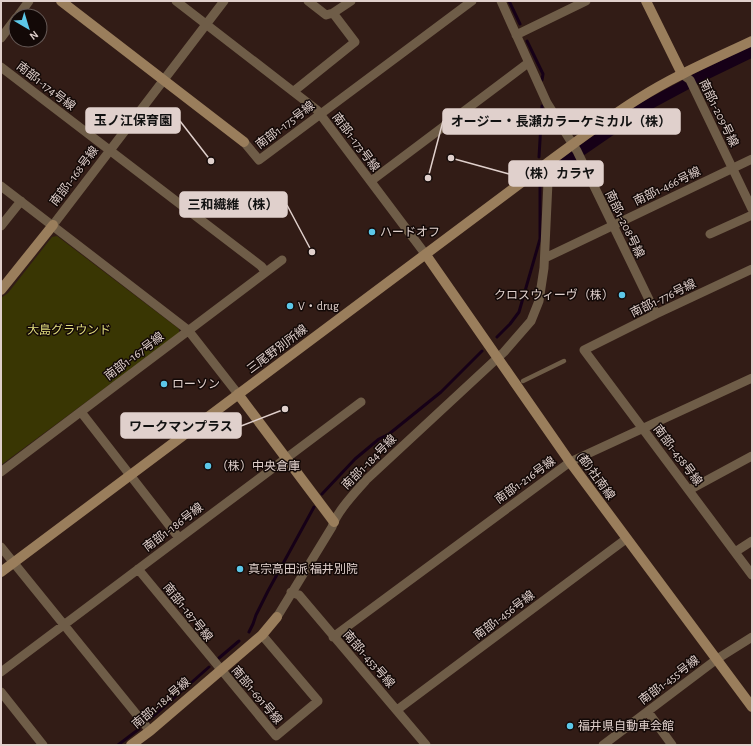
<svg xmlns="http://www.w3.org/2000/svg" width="753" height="746" viewBox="0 0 753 746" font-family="'Alegreya Sans','Noto Sans JP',sans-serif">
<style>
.green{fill:#393603}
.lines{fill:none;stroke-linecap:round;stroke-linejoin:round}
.stream{stroke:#160017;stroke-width:3}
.canal{stroke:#160017;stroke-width:11}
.lane{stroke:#6f5d48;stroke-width:4.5}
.street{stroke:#6f5d48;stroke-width:9}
.secondary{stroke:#9a7e5c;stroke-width:10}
.poi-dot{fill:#5cc7e8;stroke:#130907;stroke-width:1.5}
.labels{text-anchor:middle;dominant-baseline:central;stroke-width:3;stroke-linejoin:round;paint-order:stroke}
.street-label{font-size:12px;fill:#e0d0cc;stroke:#130907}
.poi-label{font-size:12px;fill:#e0d0cc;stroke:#130907;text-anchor:start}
.park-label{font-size:12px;fill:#e1dc7e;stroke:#130907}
.leader{fill:none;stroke:#e0d0cc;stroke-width:1.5}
.callout-dot{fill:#e0d0cc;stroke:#130907;stroke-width:1.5}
.callout{fill:#e0d0cc;stroke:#e0d0cc;stroke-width:1.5}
.callout-label{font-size:13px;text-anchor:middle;font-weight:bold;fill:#111}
</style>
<rect width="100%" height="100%" fill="#321c16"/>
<path class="green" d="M57 236 179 329V333L1 465V298L8 293 52 237Z"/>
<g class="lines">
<path class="stream" d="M509 1 520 24
M527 41 543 74 542 80
M539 157 542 106
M497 337 510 324 519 312 540 239V181
M322 494 355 459 379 439 389 434 441 392 482 351
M249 632 253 624 256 615 268 591 314 507
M219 658 239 641
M149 720 209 667
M118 745 139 729"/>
<path class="canal" d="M696 79 752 52
M582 150 646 106 687 84
M553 171 574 156"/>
<path class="lane" d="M523 381 564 361"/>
<path class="street" d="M176 1 317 110 426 255
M308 1 326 15 333 13 351 1
M501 1 547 103 577 151 656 314
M18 16 29 1
M516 35 586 1
M1 38 16 18
M1 67 261 266 266 272
M682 74 690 80 752 209
M294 91 355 42 333 13
M244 142 259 160 472 1
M371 181 528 63
M1 186 188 330 238 394
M53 225 224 1
M1 226 21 201
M710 234 752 215
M545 258 752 159
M752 269 656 314 584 350 752 575
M81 412 179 538
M1 472 282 260
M689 490 752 456
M1 547 150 731
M735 552 752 541
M138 569 276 736 318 701 262 635
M291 592 299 595 426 745
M277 617 332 527C337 511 355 493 366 480L504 352 531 321 539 301 544 268 548 182 546 164
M333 637 570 462 752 378
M1 672 361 402
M1 692 43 745
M397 710 626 539
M648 712 672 745
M603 745 717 659 752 637"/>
<path class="secondary" d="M61 1 244 142
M646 1 682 74
M426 255 570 462 752 707
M1 290 53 225
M238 394 334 522
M1 572 546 164C576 142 606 119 638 99 674 76 714 59 752 41
M131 745 150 731 262 635 277 617"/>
</g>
<g class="poi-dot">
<circle cx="372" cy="232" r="4"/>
<circle cx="622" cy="295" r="4"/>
<circle cx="290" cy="306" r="4"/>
<circle cx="164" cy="384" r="4"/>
<circle cx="208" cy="466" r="4"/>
<circle cx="240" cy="569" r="4"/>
<circle cx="570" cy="726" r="4"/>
</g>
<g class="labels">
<g class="street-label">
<text transform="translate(46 86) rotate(38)">南部1-174号線</text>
<text transform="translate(719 113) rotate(64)">南部1-209号線</text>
<text transform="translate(285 125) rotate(-37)">南部1-175号線</text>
<text transform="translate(356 142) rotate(53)">南部1-173号線</text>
<text transform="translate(74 176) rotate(-53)">南部1-168号線</text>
<text transform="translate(667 186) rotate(-26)">南部1-466号線</text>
<text transform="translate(625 224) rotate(64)">南部1-208号線</text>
<text transform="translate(663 298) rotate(-26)">南部1-776号線</text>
<text transform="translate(277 349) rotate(-37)">三尾野別所線</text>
<text transform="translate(134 356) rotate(-37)">南部1-167号線</text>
<text transform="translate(678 455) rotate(53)">南部1-458号線</text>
<text transform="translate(369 462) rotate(-45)">南部1-184号線</text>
<text transform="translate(596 476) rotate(54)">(都)社南線</text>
<text transform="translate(525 480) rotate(-36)">南部1-216号線</text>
<text transform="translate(173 527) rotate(-37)">南部1-186号線</text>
<text transform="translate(188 612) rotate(51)">南部1-187号線</text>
<text transform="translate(504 615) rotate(-37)">南部1-456号線</text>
<text transform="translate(369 659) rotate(49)">南部1-453号線</text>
<text transform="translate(669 680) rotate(-37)">南部1-455号線</text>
<text transform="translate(257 695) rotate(50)">南部1-691号線</text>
<text transform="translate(161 703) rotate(-40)">南部1-184号線</text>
</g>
<g class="poi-label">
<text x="380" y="232">ハードオフ</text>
<text x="614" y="295" text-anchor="end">クロスウィーヴ（株）</text>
<text x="298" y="306">V・drug</text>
<text x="172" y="384">ローソン</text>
<text x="216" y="466">（株）中央倉庫</text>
<text x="248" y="569">真宗高田派 福井別院</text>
<text x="578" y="726">福井県自動車会館</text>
</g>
<g class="park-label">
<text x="69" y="330">大島グラウンド</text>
</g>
</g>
<path class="leader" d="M211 161L180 121M428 178L443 121M451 158L509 174M312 252L287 205M285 409L241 426"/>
<g class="callout-dot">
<circle cx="211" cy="161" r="4"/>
<circle cx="428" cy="178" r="4"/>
<circle cx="451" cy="158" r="4"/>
<circle cx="312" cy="252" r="4"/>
<circle cx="285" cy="409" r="4"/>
</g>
<g class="callout">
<rect x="86" y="108" width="94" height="25" rx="4"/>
<rect x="443" y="109" width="237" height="25" rx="4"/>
<rect x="509" y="161" width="94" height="25" rx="4"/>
<rect x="180" y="192" width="107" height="25" rx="4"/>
<rect x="121" y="413" width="120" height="25" rx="4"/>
</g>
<g class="callout-label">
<text x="133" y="125">玉ノ江保育園</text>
<text x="561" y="126">オージー・長瀬カラーケミカル（株）</text>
<text x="556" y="178">（株）カラヤ</text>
<text x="233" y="209">三和繊維（株）</text>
<text x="181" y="431">ワークマンプラス</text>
</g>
<rect width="753" height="746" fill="none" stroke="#e0d0cc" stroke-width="4"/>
<g transform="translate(28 28) rotate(142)"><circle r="19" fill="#130907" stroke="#655956"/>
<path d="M0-3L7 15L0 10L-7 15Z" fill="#5cc7e8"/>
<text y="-6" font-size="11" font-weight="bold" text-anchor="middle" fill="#e0d0cc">N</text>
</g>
</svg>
